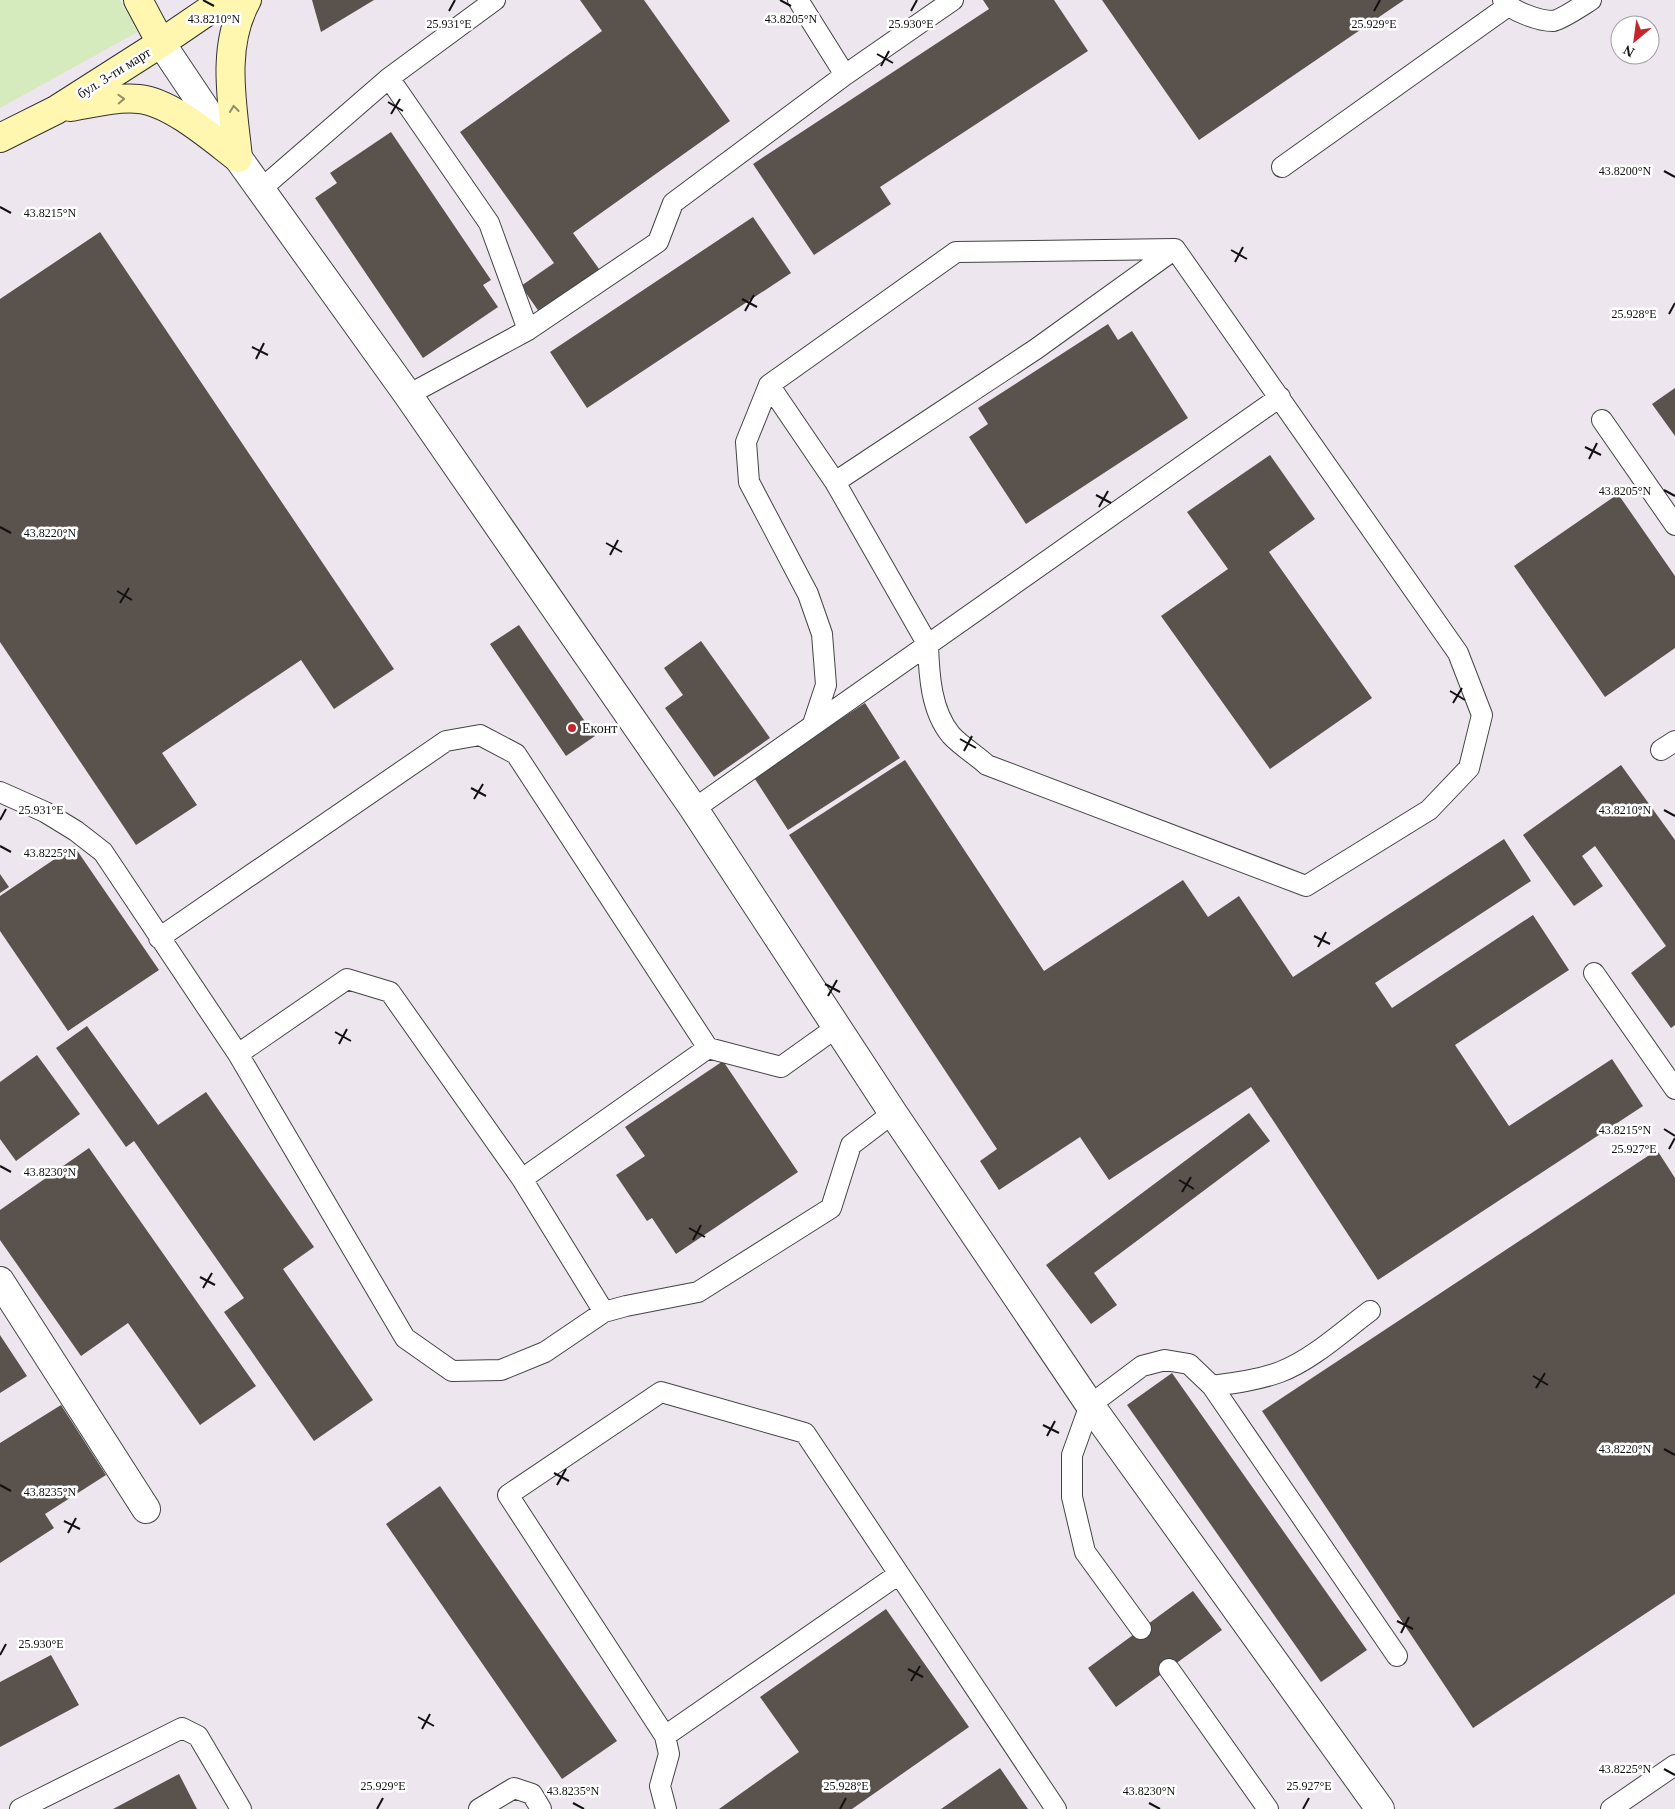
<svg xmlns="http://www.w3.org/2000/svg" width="1675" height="1809" viewBox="0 0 1675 1809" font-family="'Times New Roman',serif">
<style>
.industrial{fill:#eee6ef;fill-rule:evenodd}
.green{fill:#d5ebbd}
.building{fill:#5a524d}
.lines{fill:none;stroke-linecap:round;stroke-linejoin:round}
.service-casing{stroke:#444;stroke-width:22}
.minor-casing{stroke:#444;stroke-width:30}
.secondary-casing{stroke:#333;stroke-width:30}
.service{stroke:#fff;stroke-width:20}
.minor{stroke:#fff;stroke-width:28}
.secondary{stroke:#fff6b0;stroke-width:28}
.oneway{stroke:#948f68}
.ticks{fill:none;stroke:#111;stroke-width:2}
.poi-dot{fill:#c4262e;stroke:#fff;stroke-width:2}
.labels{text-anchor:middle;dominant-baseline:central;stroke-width:5;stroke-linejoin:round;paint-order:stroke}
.street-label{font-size:14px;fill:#111;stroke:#fff}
.poi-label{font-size:14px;fill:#111;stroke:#fff;text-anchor:start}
.ticks-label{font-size:12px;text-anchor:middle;fill:#111;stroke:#fff;stroke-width:5;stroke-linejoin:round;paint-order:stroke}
</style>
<rect width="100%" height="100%" fill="#fffdf5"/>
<path class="industrial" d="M0 0H1675V1809H0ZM1620 25H1650V55H1620Z"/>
<path class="green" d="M0 0H120L126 10 145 28 0 108Z"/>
<path class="building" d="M312 0H374L321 32Z
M580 0H644L730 121 573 233 602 273 542 316 521 286 554 263 460 132 602 31Z
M983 0H1054L1088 51 880 187 891 204 814 255 753 164 989 9Z
M1102 0H1404L1199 140Z
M391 132 491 280 483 285 498 307 423 358 315 198 337 183 330 173Z
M753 217 791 273 587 408 550 352Z
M100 232 394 669 334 709 301 660 162 753 197 805 136 845 0 642V299Z
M1108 324 1118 340 1132 331 1188 418 1026 524 969 437 988 424 978 408Z
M1675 388V436L1652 404Z
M1270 455 1315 519 1269 552 1372 698 1270 769 1161 616 1228 569 1187 512Z
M1618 494 1675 576V648L1605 697 1514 566Z
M519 625 595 736 566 756 490 644Z
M701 641 770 738 714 777 665 708 683 695 664 668Z
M865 703 900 758 788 830 753 776Z
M905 760 1044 971 1183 880 1208 917 1239 896 1293 977 1504 839 1531 881 1375 983 1392 1008 1533 915 1569 970 1455 1045 1509 1126 1612 1059 1643 1106 1378 1280 1251 1087 1109 1180 1080 1137 999 1190 980 1161 997 1149 789 835Z
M1621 765 1675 840V1025L1671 1028 1631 973 1666 946 1595 846 1582 856 1603 886 1574 906 1523 835Z
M74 846 159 970 68 1031 0 931V896Z
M0 874 9 887 0 893Z
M87 1026 158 1125 206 1092 314 1247 283 1269 373 1400 314 1441 224 1312 244 1298 134 1141 126 1147 56 1048Z
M37 1055 80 1114 16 1161 0 1139V1082Z
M723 1061 798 1172 676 1254 652 1218 647 1221 616 1175 645 1156 625 1127Z
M1249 1113 1270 1141 1094 1273 1117 1305 1091 1324 1046 1265Z
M89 1148 256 1386 200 1425 128 1323 81 1356 0 1240V1210Z
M1657 1150 1675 1178V1594L1473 1728 1262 1411Z
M0 1335 27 1376 0 1393Z
M1172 1373 1367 1650 1321 1682 1127 1405Z
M61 1405 106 1475 45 1514 54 1528 0 1563V1443Z
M440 1486 617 1741 562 1779 386 1524Z
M1193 1591 1222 1630 1116 1707 1088 1668Z
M886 1609 969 1727 852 1809H719L799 1752 760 1697Z
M51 1655 79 1705 0 1747V1682Z
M1000 1768 1028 1809H941Z
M179 1774 197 1809H113Z"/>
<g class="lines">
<defs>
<path id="service" d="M798 0 845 75
M1503 0C1511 11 1539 21 1553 21 1561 20 1583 5 1591 0
M389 78 489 223 528 330 658 242 673 203 845 75 953 0
M1282 167 1508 6
M261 189 389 78 495 0
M769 385 956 252 1175 249
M408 395 528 330
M1602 420 1675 525
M813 724 826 685 822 634 808 594 749 482 746 442 769 385 835 482 1036 349 1175 249 1458 653 1482 715 1469 768 1429 810 1306 886 987 765C976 755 961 746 951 735 931 711 929 675 928 645L835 482
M1661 750 1675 741
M0 792 45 812 76 831 103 852 238 1054 405 1338 452 1371 501 1370 545 1352 604 1312 626 1306 698 1292 831 1208 851 1145 893 1113
M694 809 1280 397
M159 938 446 741 480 735 516 754 708 1048
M1594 973 1675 1089
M238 1054 347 979 390 992 522 1179 708 1048 781 1067 837 1027
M522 1179 604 1312
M1212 1386C1235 1383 1258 1380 1280 1372 1312 1360 1343 1331 1370 1311
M1141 1629 1085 1552 1072 1497V1455L1090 1405 1142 1366 1165 1360 1189 1364 1212 1386 1397 1656
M1169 1669 1268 1809
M665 1736 899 1574 1056 1809
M20 1809 182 1728 198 1736 241 1809
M479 1809 514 1788 532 1794 541 1809
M666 1809 660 1786 669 1754 665 1736 508 1495 661 1392 805 1433 899 1574
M1611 1809 1675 1765"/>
<path id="minor" d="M161 43 238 158 408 395 694 809 893 1113 1090 1405 1380 1809
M0 1281 146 1509"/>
<path id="secondary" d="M138 0 161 43
M70 107C93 103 116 97 139 99 171 102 213 139 238 158
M0 138 56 110 161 43 224 0
M238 158C233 106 220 48 247 0"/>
</defs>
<use href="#service" class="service-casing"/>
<use href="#minor" class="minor-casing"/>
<use href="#secondary" class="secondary-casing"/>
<use href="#service" class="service"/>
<use href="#minor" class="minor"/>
<use href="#secondary" class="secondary"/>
</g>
<defs><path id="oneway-chevron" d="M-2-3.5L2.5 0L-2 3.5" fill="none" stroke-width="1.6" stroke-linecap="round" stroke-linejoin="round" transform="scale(1.25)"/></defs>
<g class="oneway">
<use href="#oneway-chevron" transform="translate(121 99) rotate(-2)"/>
<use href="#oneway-chevron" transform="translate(234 109) rotate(-96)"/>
</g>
<path class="ticks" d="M203 0 214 6M780 0 791 6M449 11 455 0M911 11 917 0M1374 11 1380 0M877 54 893 63M881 66 889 51M388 102 403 111M391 114 400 99M1664 171 1675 177M0 207 11 213M1231 250 1247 259M1235 262 1243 247M742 299 757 307M745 311 754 295M1669 314 1675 303M252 347 268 355M256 359 264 343M1585 447 1601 455M1589 459 1597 443M1664 490 1675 496M1096 495 1111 503M1099 507 1108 491M0 527 11 533M606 543 622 552M610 555 618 540M117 591 132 600M120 603 129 588M1450 691 1465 700M1453 703 1462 688M960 739 976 748M964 751 972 736M471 788 486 796M474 799 483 784M1664 810 1675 816M0 820 6 809M0 846 11 852M1314 936 1330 944M1318 947 1326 932M825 984 840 992M828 996 837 980M335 1032 351 1041M339 1044 347 1029M1664 1129 1675 1136M1669 1149 1675 1138M0 1166 11 1172M1179 1180 1194 1189M1182 1192 1191 1177M689 1228 705 1237M693 1240 701 1225M200 1277 215 1285M203 1288 212 1273M1533 1376 1548 1385M1536 1388 1545 1373M1043 1425 1059 1433M1047 1436 1055 1421M1664 1449 1675 1455M554 1473 569 1481M0 1485 11 1491M557 1485 566 1469M64 1521 80 1529M68 1533 76 1518M1397 1621 1413 1629M1401 1633 1409 1617M0 1655 6 1644M908 1669 923 1677M911 1681 920 1666M418 1717 434 1726M422 1729 430 1714M1664 1769 1675 1775M573 1803 584 1809M1149 1803 1160 1809M377 1809 383 1798M840 1809 846 1798M1303 1809 1309 1798"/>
<circle class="poi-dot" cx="572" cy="728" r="5"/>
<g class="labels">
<g class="street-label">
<text transform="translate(114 73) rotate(-32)">бул. 3-ти март</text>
</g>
<g class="poi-label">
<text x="582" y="728">Еконт</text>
</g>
</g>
<g class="ticks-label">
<text x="214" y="23">43.8210°N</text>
<text x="791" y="23">43.8205°N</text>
<text x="449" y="28">25.931°E</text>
<text x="911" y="28">25.930°E</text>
<text x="1374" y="28">25.929°E</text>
<text x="1625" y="175">43.8200°N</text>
<text x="50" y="217">43.8215°N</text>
<text x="1634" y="318">25.928°E</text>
<text x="1625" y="495">43.8205°N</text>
<text x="50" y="537">43.8220°N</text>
<text x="41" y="814">25.931°E</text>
<text x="1625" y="814">43.8210°N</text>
<text x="50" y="857">43.8225°N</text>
<text x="1625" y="1134">43.8215°N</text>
<text x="1634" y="1153">25.927°E</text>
<text x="50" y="1176">43.8230°N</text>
<text x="1625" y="1453">43.8220°N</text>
<text x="50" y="1496">43.8235°N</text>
<text x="41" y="1648">25.930°E</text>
<text x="1625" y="1773">43.8225°N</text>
<text x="383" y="1790">25.929°E</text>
<text x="846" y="1790">25.928°E</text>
<text x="1309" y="1790">25.927°E</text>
<text x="573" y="1795">43.8235°N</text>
<text x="1149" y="1795">43.8230°N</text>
</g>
<g transform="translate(1635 40) rotate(209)"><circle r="24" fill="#ffffff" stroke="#a0a0a0"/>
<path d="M0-4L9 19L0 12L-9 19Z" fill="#c4262e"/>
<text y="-8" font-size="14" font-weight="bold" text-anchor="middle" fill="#111111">N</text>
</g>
</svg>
